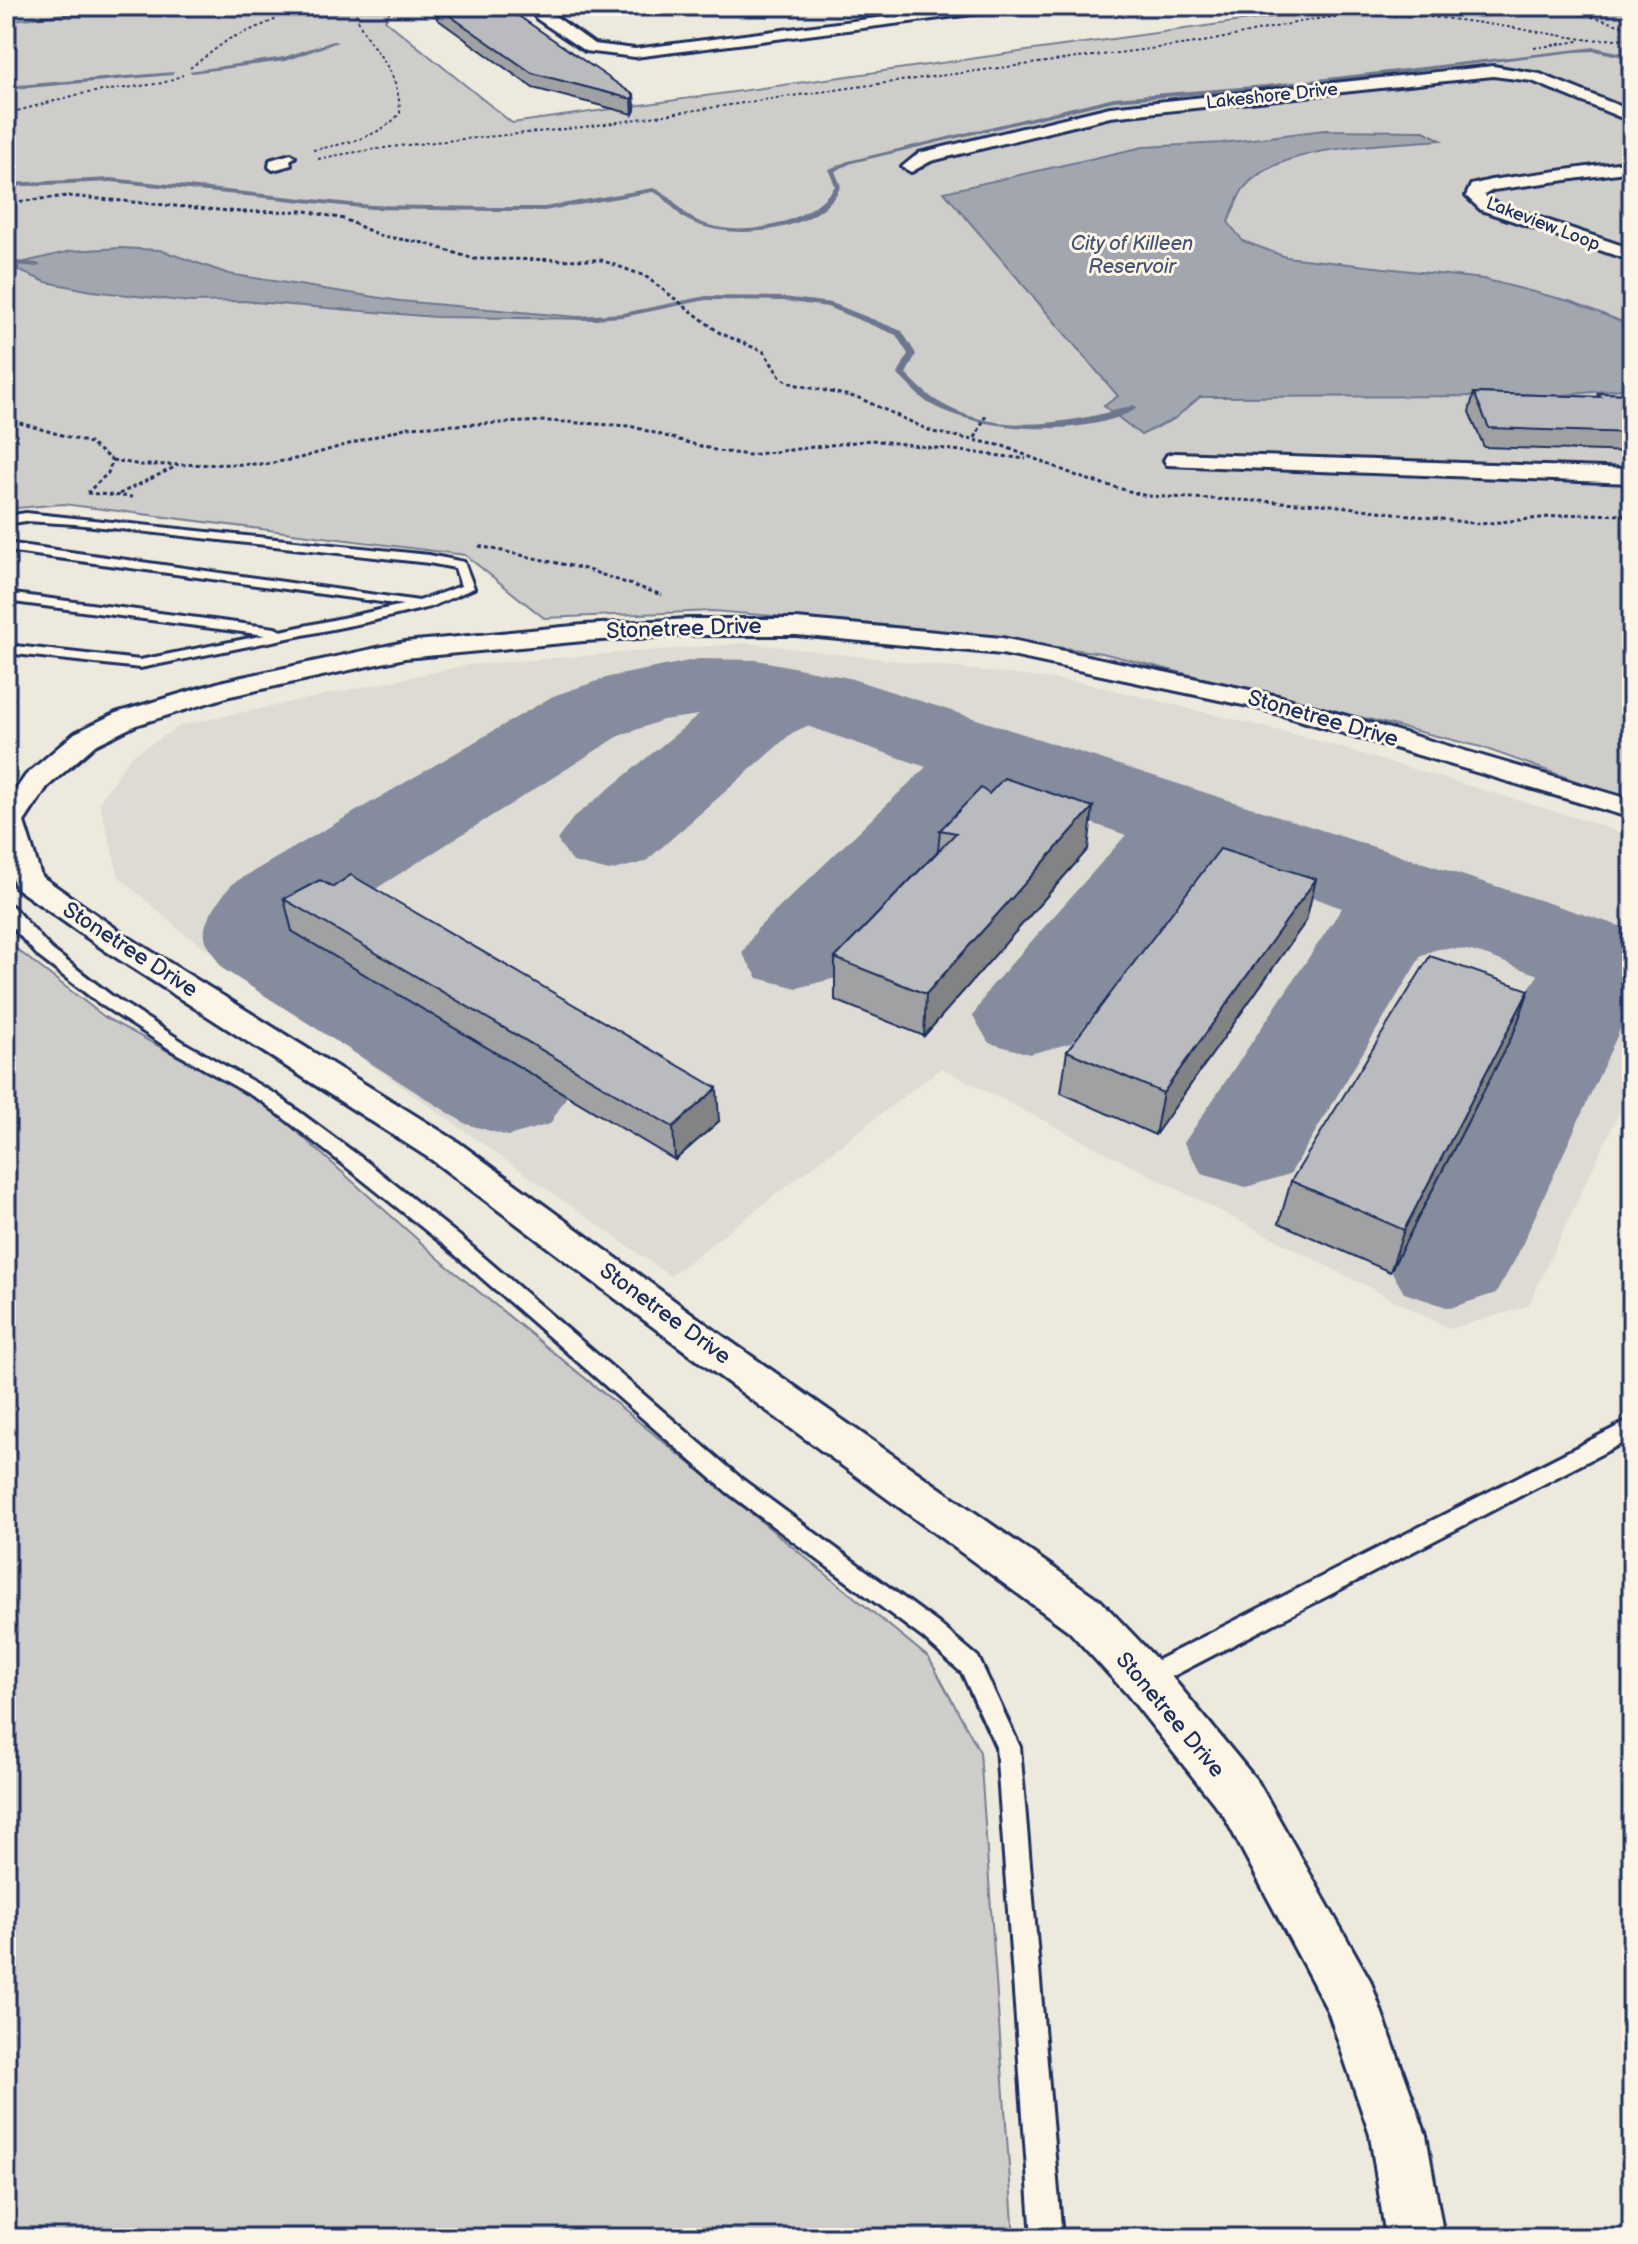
<svg xmlns="http://www.w3.org/2000/svg" width="1638" height="2244" font-family="'Balsamiq Sans',sans-serif">
<rect width="100%" height="100%" fill="#eee9dd"/>
<filter id="ink" filterUnits="userSpaceOnUse"><feTurbulence type="fractalNoise" baseFrequency=".0125" numOctaves="2"/><feDisplacementMap in="SourceGraphic" scale="16" xChannelSelector="R" yChannelSelector="G"/><feConvolveMatrix kernelMatrix="1 2 1 2 8 2 1 2 1" color-interpolation-filters="sRGB"/></filter>
<g filter="url(#ink)">
<path fill="#dedbd4" d="M747,643L1085,683L1305,737L1594,823L1632,838V1085L1528,1306L1450,1329L941,1068L670,1276L177,928L119,877L99,802L131,756L182,725L468,665Z"/>
<g fill="#cfcdca" stroke="#757e94" stroke-width="2">
<path d="M134,6H393L385,20L512,123L1299,13L1312,6H1632V801L1481,747L1102,653L895,626L713,611L544,618L465,555L63,504L6,509V21Z"/>
<path d="M6,941L106,1018L266,1104L446,1265L929,1658L980,1752L1014,2238H6Z"/>
</g>
<g fill="#a2a7af" stroke="#6c778f" stroke-width="2">
<path d="M1324,130L1424,131L1441,140C1386,145 1281,143 1244,188C1237,197 1233,212 1228,222L1243,241L1286,257L1483,279L1573,302L1632,326V388L1553,396L1200,397L1174,419L1141,435L1104,406L1118,396L944,192L1143,147L1222,143Z"/>
<path d="M120,248L160,250L229,274L400,301L599,319L435,317L242,301L190,302L92,291L46,282L17,270L20,263L71,251Z"/>
</g>
<g fill="none" stroke-linecap="round" stroke-linejoin="round">
<g fill="#6c778f" fill-rule="evenodd">
<path d="M333,41L338,42L285,61L192,73L189,71L284,57Z"/>
<path d="M1595,47L1632,55V59L1595,51L1575,52L1266,89L1114,101L852,163L835,171L841,186C838,191 835,197 831,201C801,234 729,240 691,222C675,215 669,198 653,192L544,211H492L371,209L111,182L6,187V183L111,178L371,205L492,207H544L653,188C673,194 676,208 692,218C735,242 807,226 835,186L829,169L848,161L1114,97L1266,85Z"/>
<path d="M174,72L172,75L6,90V86Z"/>
<path d="M6,260L37,263L41,265L37,267L6,264Z"/>
<path d="M706,296L783,297L832,303L902,331L916,354L906,374C915,382 924,392 934,399C993,438 1071,424 1134,405L1138,408C1089,438 982,433 932,405C919,398 910,386 899,376L898,374L908,354L896,335L827,307L783,301L706,300L623,317L579,320L575,318L579,316L623,313Z"/>
</g>
<path fill="#848c9e" fill-rule="evenodd" d="M699,659L757,660L849,678L1632,930V1016L1623,1023L1516,1258L1496,1293L1450,1308L1404,1293L1384,1258L1516,1008L1538,975C1504,964 1454,934 1421,956L1290,1174L1246,1187L1202,1174L1184,1143L1342,908C1298,893 1243,861 1198,880L1071,1043L1030,1054L989,1043L973,1016L989,989L1126,835L1022,799L1000,805L836,978L797,988L758,978L742,953L758,928L926,767L807,726L792,733L645,862L609,871L573,862L557,840L573,818L699,715L663,720L619,736L315,927L550,1064L568,1094L550,1124L508,1136L466,1124L223,969C206,943 196,935 215,907C221,898 226,890 235,882L553,696L609,677Z"/>
<defs>
<g id="lane">
<path d="M291,154L295,157L290,160L291,165L273,170L269,167L270,160Z"/>
<path d="M26,513L429,555L464,562L474,588L430,607L367,622L140,668L6,653V645L140,660L265,635L6,601V593L275,628L281,631L403,605L6,551V543L419,601L461,586L455,568L429,563L75,524L26,521L6,524V516Z"/>
<path d="M6,905L12,906L51,949L112,996L188,1045L275,1094L363,1159L458,1235L743,1480L939,1624L978,1657L1020,1747L1062,2238H1032L996,1747L962,1673L923,1638L727,1492L444,1245L349,1169L263,1102L176,1053L100,1004L39,957L6,920Z"/>
<path d="M1632,1419V1438L1152,1687L1144,1690L1136,1687L1132,1679L1136,1671Z"/>
</g>
<g id="street">
<path d="M527,6H541L594,44L635,49L970,6H1010L1003,10L635,57L585,51L537,19Z"/>
<path d="M1493,66L1540,74L1632,111V122L1532,81L1493,76L1110,117L931,161L911,172L902,167L919,153L1110,107Z"/>
<path d="M1632,161V171L1493,190L1484,195L1493,202L1632,249V261L1481,210L1466,196L1471,185L1491,180Z"/>
<path d="M1175,453L1632,469V483L1167,465L1164,460L1167,455Z"/>
<path d="M689,619H796L1002,638L1278,696L1632,800V818L1262,709L1002,654L796,635H689L584,641L405,658L230,696L136,725L95,745L47,787L24,822L41,876L128,937L458,1142L717,1332L1101,1601L1161,1664L1258,1782L1370,1980L1426,2135L1444,2238H1386L1370,2135L1328,2011L1224,1816L1127,1694L1069,1631L689,1354L432,1160L106,951L16,888L6,863V804L26,775L75,733L116,713L224,681L405,642L584,625Z"/>
</g>
</defs>
<use href="#lane" stroke="#1b2f5e" stroke-width="6"/>
<use href="#street" stroke="#1b2f5e" stroke-width="6"/>
<g stroke="#1b2f5e" stroke-width="2" stroke-dasharray="3 3" stroke-linecap="butt">
<path d="M1557,6L1632,29"/>
<path d="M1589,40L1632,38"/>
<path d="M1534,48L1579,41"/>
<path d="M190,68L229,39L277,19L283,6"/>
<path d="M6,114L80,94L163,83L183,75"/>
<path d="M313,150C343,144 380,138 400,113C398,56 364,52 354,6"/>
<path d="M318,159C422,138 527,137 632,120C814,91 998,68 1181,45C1241,38 1299,17 1359,15C1437,12 1514,29 1590,40"/>
</g>
<g stroke="#1b2f5e" stroke-width="3" stroke-dasharray="4 3" stroke-linecap="butt">
<path d="M6,203L68,196L240,212L306,211L344,219L381,236L424,243L474,259L601,260L645,276L720,333L764,352L781,378L793,384L859,398L933,432L1003,446L1085,479L1147,496L1323,504L1480,524L1580,514L1632,515"/>
<path d="M6,419L89,443L112,460L108,473L88,492"/>
<path d="M975,438L986,415"/>
<path d="M112,460L141,465L266,464L300,458L408,427L547,421L630,426L718,451L749,455L871,440L1026,459"/>
<path d="M87,493L132,497"/>
<path d="M119,494L175,467"/>
<path d="M479,546L585,569L662,595"/>
</g>
<use href="#lane" fill="#fcf5e5" fill-rule="evenodd"/>
<use href="#street" fill="#fcf5e5" fill-rule="evenodd"/>
</g>
<g fill="#a0a1a3" stroke="#1b2f5e" stroke-width="2">
<path d="M435,6L634,95L635,110L633,114L533,88L437,19Z"/>
<path d="M1474,393L1597,397L1598,393L1632,394V452L1484,447L1469,412Z"/>
<path d="M989,794L1088,849L924,1036L835,1000V958L938,851L940,830Z"/>
<path d="M284,899L719,1121L675,1160L292,931Z"/>
<path d="M1306,921L1155,1135L1061,1093L1067,1051Z"/>
<path d="M1529,990L1514,1032L1390,1272L1279,1223L1291,1181Z"/>
</g>
<g fill="#828385" stroke="#1b2f5e" stroke-width="2">
<path d="M634,95L635,110L633,114L632,99Z"/>
<path d="M6,681L13,700L6,707Z"/>
<path d="M1093,807L1088,849L924,1036L926,994Z"/>
<path d="M1316,879L1306,921L1155,1135L1163,1093Z"/>
<path d="M1529,990L1514,1032L1390,1272L1404,1230Z"/>
<path d="M717,1088L719,1121L675,1160L673,1127Z"/>
</g>
<g fill="#babbbe" stroke="#1b2f5e" stroke-width="2">
<path d="M436,6H504L634,95L632,99L532,73Z"/>
<path d="M1474,393L1601,397L1598,393L1632,394V433L1489,428Z"/>
<path d="M1004,778L1093,807L926,994L835,958L956,833L940,830L981,788L989,794Z"/>
<path d="M1220,849L1316,879L1163,1093L1067,1051Z"/>
<path d="M351,875L717,1088L673,1127L284,899L320,880L333,887Z"/>
<path d="M1430,956L1529,990L1404,1230L1291,1181Z"/>
</g>
</g>
<g text-anchor="middle" dominant-baseline="central" stroke-width="6" stroke-linejoin="round" paint-order="stroke">
<g font-size="18" fill="#1b2f5e" stroke="#fcf5e5">
<text transform="translate(1272 96) rotate(-6)">Lakeshore Drive</text>
<text transform="translate(1543 224) rotate(21)">Lakeview Loop</text>
</g>
<g font-size="20" font-style="italic" fill="#445376" stroke="#fcf5e5">
<text x="1132" y="244">City of Killeen<tspan x="1132" dy="23">Reservoir</tspan></text>
</g>
<g font-size="22" fill="#1b2f5e" stroke="#fcf5e5">
<text transform="translate(684 629) rotate(-2)">Stonetree Drive</text>
<text transform="translate(1323 719) rotate(16)">Stonetree Drive</text>
<text transform="translate(130 950) rotate(33)">Stonetree Drive</text>
<text transform="translate(665 1314) rotate(36)">Stonetree Drive</text>
<text transform="translate(1170 1715) rotate(50)">Stonetree Drive</text>
</g>
</g>
<rect width="1638" height="2244" fill="none" stroke="#fcf5e5" stroke-width="32"/>
<rect x="16" y="16" width="1606" height="2212" fill="none" stroke="#1b2f5e" stroke-width="3" filter="url(#ink)"/>
</svg>
